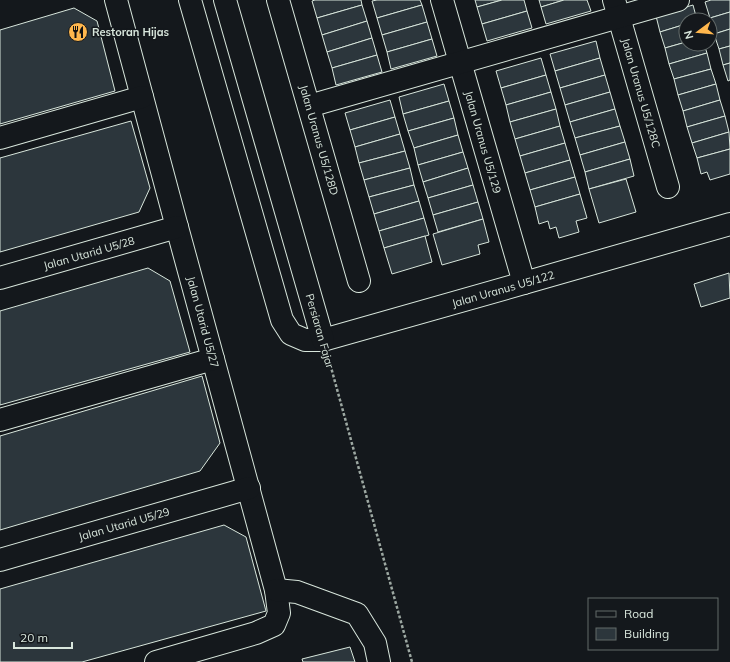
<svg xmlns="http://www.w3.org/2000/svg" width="730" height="662" font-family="Mulish,sans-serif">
<rect width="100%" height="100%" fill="#14181c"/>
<g fill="#2c363c" stroke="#d8e6dc">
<path d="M315,0H361L362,5L317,18L312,1Z"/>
<path d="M377,0H420L422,5L377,18L372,1Z"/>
<path d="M475,0H502L477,7Z"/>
<path d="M502,0H524L527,11L482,24L477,7Z"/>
<path d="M539,0H564L541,7Z"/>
<path d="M564,0H587L591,11L546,24L541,7Z"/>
<path d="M711,0H730V12L710,18L705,2Z"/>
<path d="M362,5L367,21L322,35L317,18Z"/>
<path d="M422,5L427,22L382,35L377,18Z"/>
<path d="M693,5L697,20H686V24L660,32L656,16Z"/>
<path d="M74,8L97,21L115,91L0,124V30Z"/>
<path d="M527,11L532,28L487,41L482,24Z"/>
<path d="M730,12V29L714,34L710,18Z"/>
<path d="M367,21L372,38L327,52L322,35Z"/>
<path d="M427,22L432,39L387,52L382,35Z"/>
<path d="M686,24V42L665,48L660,32Z"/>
<path d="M730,29V46L719,49L714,34Z"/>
<path d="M372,38L377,55L332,68L327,52Z"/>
<path d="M432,39L437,56L391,69L387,52Z"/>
<path d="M596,41L600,58L555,71L550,54Z"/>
<path d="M686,42V44H704L707,53L669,64L665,48Z"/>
<path d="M730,46V63L723,65L719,49Z"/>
<path d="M707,53L711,69L674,79L669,64Z"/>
<path d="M377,55L382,72L336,85L332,68Z"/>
<path d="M541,58L546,75L501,88L496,71Z"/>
<path d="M600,58L605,75L560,88L555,71Z"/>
<path d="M730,63V80L728,81L723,65Z"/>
<path d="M711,69L716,84L678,95L674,79Z"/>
<path d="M546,75L551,92L506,105L501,88Z"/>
<path d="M605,75L610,92L565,105L560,88Z"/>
<path d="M444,84L449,101L403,114L399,97Z"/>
<path d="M716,84L720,100L683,111L678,95Z"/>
<path d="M551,92L556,109L510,122L506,105Z"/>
<path d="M610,92L615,109L570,122L565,105Z"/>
<path d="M390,100L395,117L350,130L345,113Z"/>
<path d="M720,100L725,116L687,127L683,111Z"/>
<path d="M449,101L454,118L408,131L403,114Z"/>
<path d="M556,109L560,126L515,139L510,122Z"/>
<path d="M615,109L620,126L575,138L570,122Z"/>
<path d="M725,116L729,132L692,143L687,127Z"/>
<path d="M395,117L400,134L355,147L350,130Z"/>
<path d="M454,118L458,135L414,148L408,131Z"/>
<path d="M131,121L150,188L139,212L0,252V158Z"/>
<path d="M560,126L565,143L520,156L515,139Z"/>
<path d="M620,126L625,142L580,155L575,138Z"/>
<path d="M729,132L730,149L697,158L692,143Z"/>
<path d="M400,134L405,151L359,163L355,147Z"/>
<path d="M458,135L463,152L418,165L414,148Z"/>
<path d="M625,142L630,159L585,172L580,155Z"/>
<path d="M565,143L570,160L525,173L520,156Z"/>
<path d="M730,149V174L710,180L707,172L701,174L697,158Z"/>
<path d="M405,151L410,168L364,180L359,163Z"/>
<path d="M463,152L468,168L423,182L418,165Z"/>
<path d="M630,159L634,176L589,189L585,172Z"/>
<path d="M570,160L575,177L530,190L525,173Z"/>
<path d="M410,168L414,185L369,197L364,180Z"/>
<path d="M468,168L473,185L428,198L423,182Z"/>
<path d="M575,177L580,194L535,207L530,190Z"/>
<path d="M626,179L636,212L599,223L589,189Z"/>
<path d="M414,185L419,201L374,214L369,197Z"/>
<path d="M473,185L478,202L433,215L428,198Z"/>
<path d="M580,194L587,218L576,221L579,232L559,238L556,227L550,229L548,221L539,224L535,207Z"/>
<path d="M419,201L424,218L379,231L374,214Z"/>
<path d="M478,202L483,219L438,232L433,215Z"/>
<path d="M424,218L429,235L384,248L379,231Z"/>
<path d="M483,219L489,242L478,245L480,254L442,265L433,234Z"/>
<path d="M425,236L432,262L392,274L384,248Z"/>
<path d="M148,268L170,281L190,352L0,405V311Z"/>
<path d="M729,273L730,298L701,307L694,284Z"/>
<path d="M202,376L220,443L200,471L0,530V436Z"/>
<path d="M224,525L246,537L266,611L82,662H0V589Z"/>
<path d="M350,647L355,662H303L302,659Z"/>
</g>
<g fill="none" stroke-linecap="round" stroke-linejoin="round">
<defs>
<g id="minor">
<path d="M116,0L177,227L276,590L279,613L274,625L256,633L156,662"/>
<path d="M190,0L282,320L291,334L305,340H323L524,283L730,224"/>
<path d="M225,0L323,340"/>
<path d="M278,0L359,281"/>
<path d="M442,0L524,283"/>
<path d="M614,0L668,187"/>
<path d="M309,106L678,0"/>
<path d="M0,138L142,97"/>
<path d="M0,278L177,227"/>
<path d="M0,420L213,359"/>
<path d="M0,560L249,488"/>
<path d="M276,590L297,592L357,614L375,643L379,662"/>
</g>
</defs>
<use href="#minor" stroke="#d8e6dc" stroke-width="24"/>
<path stroke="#9da8a2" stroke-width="2.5" stroke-dasharray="3 2" stroke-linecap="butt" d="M329,360L412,662"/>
<use href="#minor" stroke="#14181c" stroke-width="22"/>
</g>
<defs>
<symbol id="restaurant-disc" viewBox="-11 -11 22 22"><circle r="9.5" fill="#ffb74d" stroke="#14181c"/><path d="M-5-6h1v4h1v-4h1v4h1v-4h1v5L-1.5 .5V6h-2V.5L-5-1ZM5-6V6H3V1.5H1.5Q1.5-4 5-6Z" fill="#111"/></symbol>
</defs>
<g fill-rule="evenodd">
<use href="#restaurant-disc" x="67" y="21" width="22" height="22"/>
</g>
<g text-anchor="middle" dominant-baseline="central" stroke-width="3" stroke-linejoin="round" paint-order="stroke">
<g font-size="11" font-weight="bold" fill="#d8e6dc" stroke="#14181c" text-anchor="start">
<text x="92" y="32">Restoran Hijas</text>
</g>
<g font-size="11" fill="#d8e6dc" stroke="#14181c">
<text transform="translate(641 93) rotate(74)">Jalan Uranus U5/128C</text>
<text transform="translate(319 140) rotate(74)">Jalan Uranus U5/128D</text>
<text transform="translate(483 142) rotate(74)">Jalan Uranus U5/129</text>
<text transform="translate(89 253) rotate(-16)">Jalan Utarid U5/28</text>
<text transform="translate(503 289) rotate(-16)">Jalan Uranus U5/122</text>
<text transform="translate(203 322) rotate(75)">Jalan Utarid U5/27</text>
<text transform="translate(320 331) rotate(74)">Persiaran Fajar</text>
<text transform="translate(124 524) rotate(-16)">Jalan Utarid U5/29</text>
</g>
</g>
<rect x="588" y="598" width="130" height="52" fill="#14181c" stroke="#626a69"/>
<rect x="596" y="611" width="20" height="6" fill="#14181c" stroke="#626a69"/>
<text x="624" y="618" font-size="12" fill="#d8e6dc">Road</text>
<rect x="596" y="628" width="20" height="12" fill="#2c363c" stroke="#626a69"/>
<text x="624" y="638" font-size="12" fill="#d8e6dc">Building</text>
<g transform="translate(698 32) rotate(254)"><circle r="19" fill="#14181c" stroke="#626a69"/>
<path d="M0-3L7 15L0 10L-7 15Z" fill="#ffb74d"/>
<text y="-6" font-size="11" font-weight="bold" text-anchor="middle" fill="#d8e6dc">N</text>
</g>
<path d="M14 642v6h58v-6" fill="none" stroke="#d8e6dc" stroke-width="2"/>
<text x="20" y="642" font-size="12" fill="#d8e6dc" stroke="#14181c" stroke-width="3" paint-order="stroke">20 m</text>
</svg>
